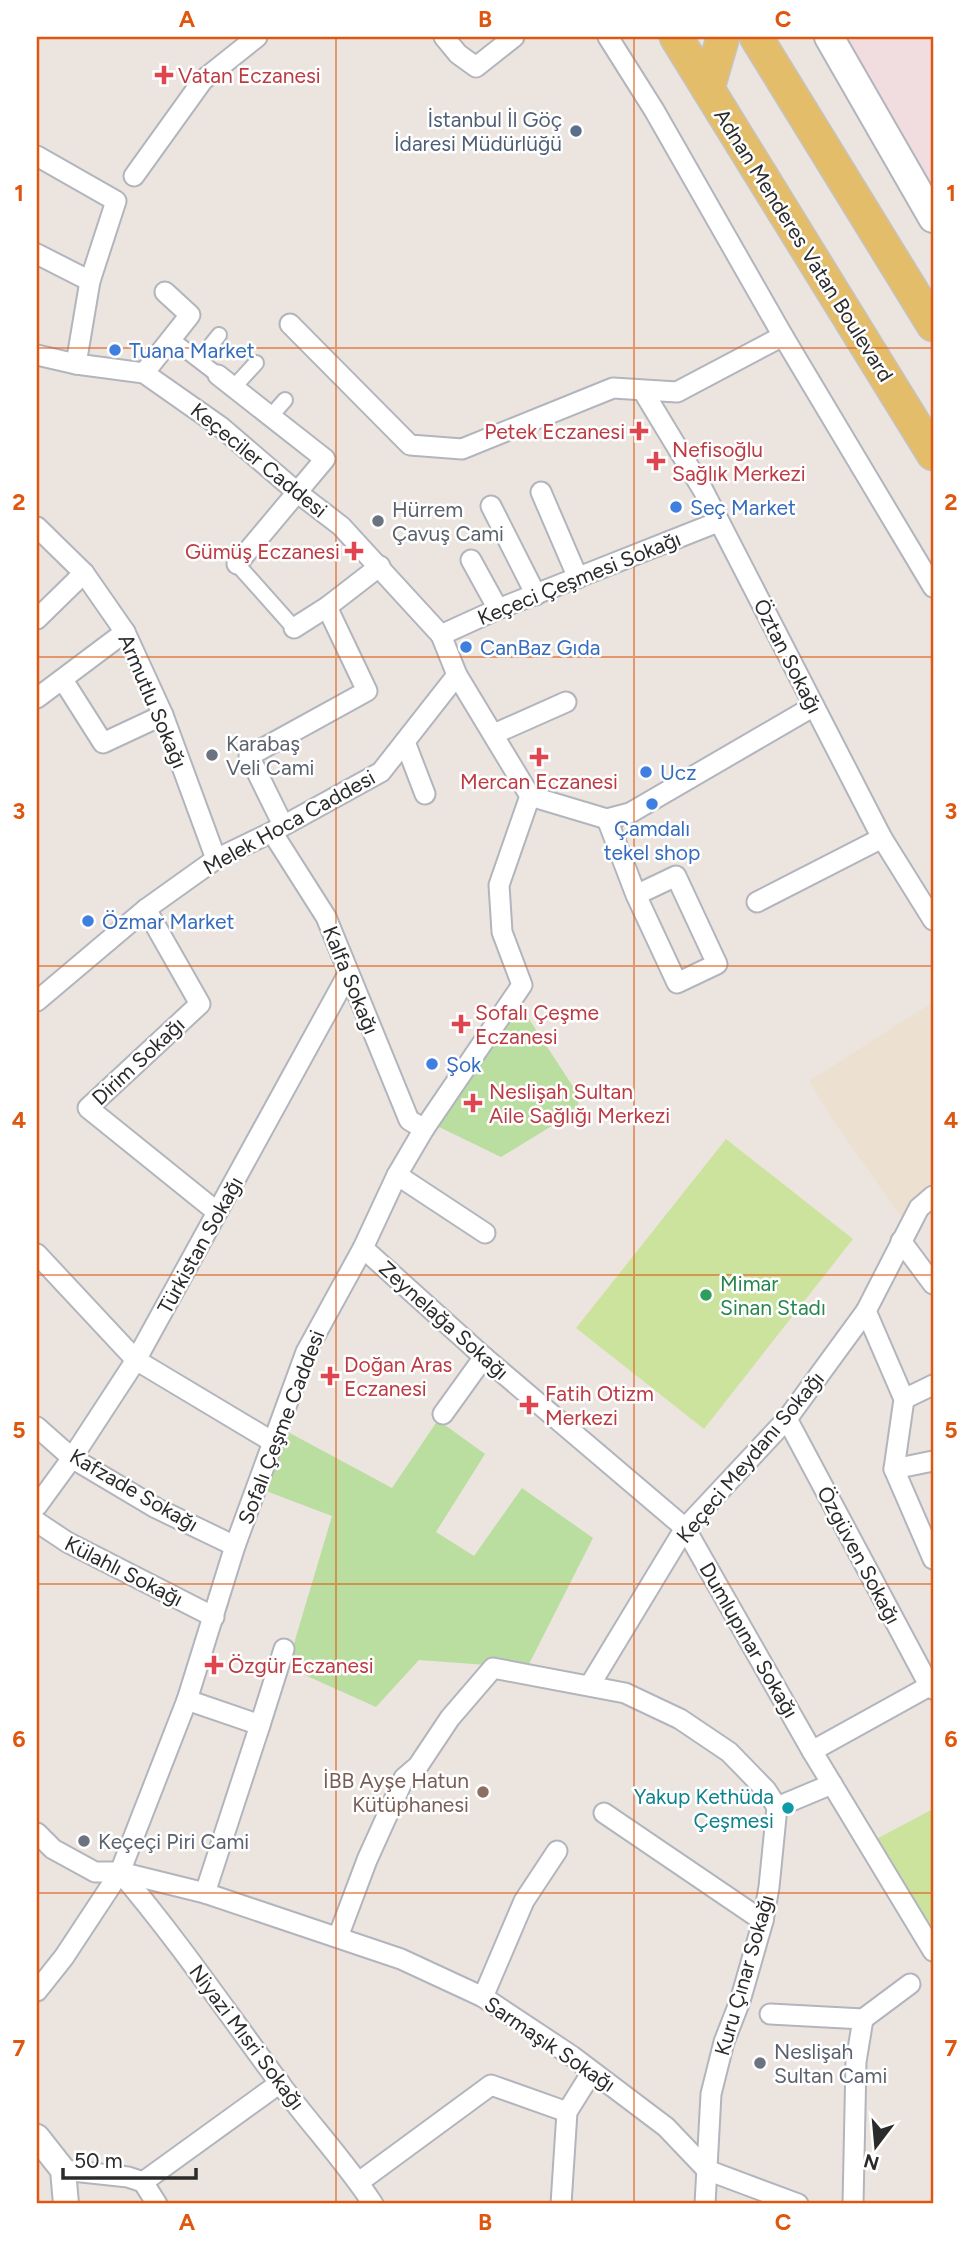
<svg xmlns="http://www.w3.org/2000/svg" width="970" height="2241" font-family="Figtree,sans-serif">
<rect width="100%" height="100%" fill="#ece5df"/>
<path fill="#ece0d0" d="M933,1002V1190L902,1218L832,1119L809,1081Z"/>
<path fill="#f1dde0" d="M841,37H933V195Z"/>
<g fill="#badda0">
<path d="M520,1005L579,1096L578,1110L501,1157L437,1126Z"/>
<path d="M438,1420L485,1454L436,1532L474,1556L522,1488L593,1538L527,1668L419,1660L376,1707L287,1667L332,1516L266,1491L286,1431L392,1488Z"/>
</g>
<g fill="#cce39d">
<path d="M726,1139L853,1239L704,1429L576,1328Z"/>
<path d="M933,1809V1967L863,1846Z"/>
</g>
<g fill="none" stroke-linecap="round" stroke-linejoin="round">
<defs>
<g id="pedestrian">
<path d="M218,375L171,339L199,360L219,335"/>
<path d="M234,387L256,363"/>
<path d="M271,416L285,400"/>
<path d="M237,564L294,628"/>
</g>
<g id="minor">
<path d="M444,37L458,54L476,67L514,37"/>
<path d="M608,37L654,110L783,336L933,587"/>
<path d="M37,156L116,201L90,281L76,364"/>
<path d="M134,176L203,80L257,37"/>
<path d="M37,254L90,281"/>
<path d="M290,324L410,445L462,449L613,388L677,392L783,336"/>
<path d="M37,355L76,364L144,373L221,427L298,493L341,526L441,635L457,675L530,796"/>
<path d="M144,373L190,315L165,292"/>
<path d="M218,375L325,459L237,564"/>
<path d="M643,391L703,490L882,838L933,920"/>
<path d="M541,492L578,578"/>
<path d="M491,506L536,595"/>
<path d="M37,527L84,573L125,632L163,715L216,859"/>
<path d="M471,560L498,609"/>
<path d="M37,619L84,573"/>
<path d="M294,628L327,607L380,566"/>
<path d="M441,635L498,609L718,522"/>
<path d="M63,680L103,743L163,715"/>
<path d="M37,698L125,632"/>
<path d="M494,734L566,702"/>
<path d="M405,742L425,794"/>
<path d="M530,796L607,819L630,813L814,706"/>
<path d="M607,819L636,895L677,983L717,964L676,876L636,895"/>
<path d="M283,825L249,756L367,691L327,607"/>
<path d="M272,832L326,917L409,1120L424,1129"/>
<path d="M757,902L882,838"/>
<path d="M146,909L200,1004L88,1108L217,1212"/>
<path d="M37,1001L146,909L216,859L272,832L381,772L457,675"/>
<path d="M397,1175L485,1233"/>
<path d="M901,1241L933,1284"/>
<path d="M363,1248L484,1357L685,1528L812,1751L933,1951"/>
<path d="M37,1254L136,1360L273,1442"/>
<path d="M866,1311L904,1399L894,1469L933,1559"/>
<path d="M904,1399L933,1385"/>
<path d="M443,1414L484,1357"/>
<path d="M787,1419L929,1685L933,1689"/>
<path d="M37,1427L72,1458L156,1508L235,1546"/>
<path d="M894,1469L933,1461"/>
<path d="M37,1506L72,1458L136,1360L348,974"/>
<path d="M37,1522L67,1542L214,1617"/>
<path d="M590,1685L685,1528L787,1419L866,1311L919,1208L933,1196"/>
<path d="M187,1700L260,1725L205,1893"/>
<path d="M260,1725L284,1649"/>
<path d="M812,1751L933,1684"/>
<path d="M777,1807L832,1784"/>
<path d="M604,1813L763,1921"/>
<path d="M37,1833L53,1849L95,1872H120L205,1893L401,1959L483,1997L572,2056L666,2127L707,2170L798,2204"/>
<path d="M120,1872C177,1939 226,2011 278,2081C309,2123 345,2161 373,2204"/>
<path d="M338,1937L367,1860L404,1778L418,1766L450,1718L493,1668L625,1693L680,1719L729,1752L766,1790L777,1807L769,1887L763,1921L740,2001L724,2042L711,2094L705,2204"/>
<path d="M37,1991L64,1957L120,1872L187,1700L235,1546L306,1352L363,1248L397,1175L424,1129L522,985L502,932L499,885L530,796"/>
<path d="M483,1997L524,1901L557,1851"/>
<path d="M770,2014L863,2019L910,1984"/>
<path d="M63,2170L128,2177L143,2182L157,2204"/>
<path d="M143,2182L280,2083"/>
<path d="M359,2182L491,2085L567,2112"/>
<path d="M561,2204L567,2112L592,2072"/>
<path d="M853,2204L856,2062L863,2019"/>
</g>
<path id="tertiary" d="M37,2137L63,2170L66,2204"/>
<path id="secondary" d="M829,37L933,218"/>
<g id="primary">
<path d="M676,37L933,454"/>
<path d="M756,37L933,325"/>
<path d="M708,89L723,37"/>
</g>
</defs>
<use href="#pedestrian" stroke="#b2b5bd" stroke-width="18"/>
<use href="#minor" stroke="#b2b5bd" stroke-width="23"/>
<use href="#tertiary" stroke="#b2b5bd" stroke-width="28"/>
<use href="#secondary" stroke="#b2b5bd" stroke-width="32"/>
<use href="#primary" stroke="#c4c4c4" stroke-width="35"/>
<use href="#pedestrian" stroke="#fff" stroke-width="14"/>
<use href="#minor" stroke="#fff" stroke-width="19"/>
<use href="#tertiary" stroke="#fff" stroke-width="24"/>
<use href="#secondary" stroke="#fff" stroke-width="28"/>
<use href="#primary" stroke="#e4bd6b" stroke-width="32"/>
</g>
<path fill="none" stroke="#df570e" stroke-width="2" stroke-opacity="0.55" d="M336,37V2204M634,37V2204M37,348H933M37,657H933M37,966H933M37,1275H933M37,1584H933M37,1893H933"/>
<g fill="#e0444e" stroke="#fff" stroke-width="2.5">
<path d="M160.5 64.5h7v7h7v7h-7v7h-7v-7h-7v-7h7z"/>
<path d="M635.5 420.5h7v7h7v7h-7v7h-7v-7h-7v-7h7z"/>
<path d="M652.5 450.5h7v7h7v7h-7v7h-7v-7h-7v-7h7z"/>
<path d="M350.5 540.5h7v7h7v7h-7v7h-7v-7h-7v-7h7z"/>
<path d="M535.5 746.5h7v7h7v7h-7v7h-7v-7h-7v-7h7z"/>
<path d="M457.5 1013.5h7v7h7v7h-7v7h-7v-7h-7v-7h7z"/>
<path d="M469.5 1092.5h7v7h7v7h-7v7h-7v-7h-7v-7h7z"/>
<path d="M326.5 1365.5h7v7h7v7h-7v7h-7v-7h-7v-7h7z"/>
<path d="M525.5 1394.5h7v7h7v7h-7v7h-7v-7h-7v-7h7z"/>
<path d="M210.5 1654.5h7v7h7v7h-7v7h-7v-7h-7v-7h7z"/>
</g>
<circle fill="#5c6f8a" stroke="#fff" stroke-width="2.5" cx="576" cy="131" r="7"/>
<g fill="#3f7fe0" stroke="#fff" stroke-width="2.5">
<circle cx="115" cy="350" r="7"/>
<circle cx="676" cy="507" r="7"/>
<circle cx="466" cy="647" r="7"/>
<circle cx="646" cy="772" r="7"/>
<circle cx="652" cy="804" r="7"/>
<circle cx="88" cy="921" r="7"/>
<circle cx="432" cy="1064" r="7"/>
</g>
<g fill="#6b7280" stroke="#fff" stroke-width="2.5">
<circle cx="378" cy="521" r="7"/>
<circle cx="212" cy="755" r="7"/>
<circle cx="84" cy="1841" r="7"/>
<circle cx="760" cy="2063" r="7"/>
</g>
<circle fill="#2e9e5b" stroke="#fff" stroke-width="2.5" cx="706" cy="1295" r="7"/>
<circle fill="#8d6e63" stroke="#fff" stroke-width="2.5" cx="483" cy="1792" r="7"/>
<circle fill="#0f9aa8" stroke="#fff" stroke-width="2.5" cx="788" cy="1808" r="7"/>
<g text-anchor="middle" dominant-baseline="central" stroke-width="5" stroke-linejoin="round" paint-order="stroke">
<g font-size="21" fill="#be3a42" stroke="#fff" text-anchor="start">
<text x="178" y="75">Vatan Eczanesi</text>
<text x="625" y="431" text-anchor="end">Petek Eczanesi</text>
<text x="672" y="449">Nefisoğlu<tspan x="672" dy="24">Sağlık Merkezi</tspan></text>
<text x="340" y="551" text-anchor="end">Gümüş Eczanesi</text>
<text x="539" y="781" text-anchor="middle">Mercan Eczanesi</text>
<text x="475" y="1012">Sofalı Çeşme<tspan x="475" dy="24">Eczanesi</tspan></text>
<text x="489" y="1091">Neslişah Sultan<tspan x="489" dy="24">Aile Sağlığı Merkezi</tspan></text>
<text x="344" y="1364">Doğan Aras<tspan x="344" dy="24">Eczanesi</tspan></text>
<text x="545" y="1393">Fatih Otizm<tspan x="545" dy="24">Merkezi</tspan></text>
<text x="228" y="1665">Özgür Eczanesi</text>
</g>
<g font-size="21" fill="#4e5e75" stroke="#fff" text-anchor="end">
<text x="562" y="119">İstanbul İl Göç<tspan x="562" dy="24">İdaresi Müdürlüğü</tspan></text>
</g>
<g font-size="21" fill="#2b2b2b" stroke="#fff">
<text transform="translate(804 245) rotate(58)">Adnan Menderes Vatan Boulevard</text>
<text transform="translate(259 460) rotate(39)">Keçeciler Caddesi</text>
<text transform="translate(579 578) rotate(-22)">Keçeci Çeşmesi Sokağı</text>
<text transform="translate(788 656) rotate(63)">Öztan Sokağı</text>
<text transform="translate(153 701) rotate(67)">Armutlu Sokağı</text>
<text transform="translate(289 822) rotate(-29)">Melek Hoca Caddesi</text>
<text transform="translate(351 980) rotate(68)">Kalfa Sokağı</text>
<text transform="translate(138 1061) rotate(-43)">Dirim Sokağı</text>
<text transform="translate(200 1245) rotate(-61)">Türkistan Sokağı</text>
<text transform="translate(444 1320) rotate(42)">Zeynelağa Sokağı</text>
<text transform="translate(281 1427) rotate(-69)">Sofalı Çeşme Caddesi</text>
<text transform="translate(750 1457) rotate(-50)">Keçeci Meydanı Sokağı</text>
<text transform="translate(134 1490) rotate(30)">Kafzade Sokağı</text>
<text transform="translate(859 1555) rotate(62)">Özgüven Sokağı</text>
<text transform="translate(124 1571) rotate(27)">Külahlı Sokağı</text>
<text transform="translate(749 1640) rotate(60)">Dumlupınar Sokağı</text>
<text transform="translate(744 1975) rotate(-74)">Kuru Çınar Sokağı</text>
<text transform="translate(247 2037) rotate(53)">Niyazi Mısri Sokağı</text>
<text transform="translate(550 2044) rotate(34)">Sarmaşık Sokağı</text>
</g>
<g font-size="21" fill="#366cbe" stroke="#fff" text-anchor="start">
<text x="129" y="350">Tuana Market</text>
<text x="690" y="507">Seç Market</text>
<text x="480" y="647">CanBaz Gıda</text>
<text x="660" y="772">Ucz</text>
<text x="652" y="828" text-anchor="middle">Çamdalı<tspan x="652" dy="24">tekel shop</tspan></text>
<text x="102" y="921">Özmar Market</text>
<text x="446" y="1064">Şok</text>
</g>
<g font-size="21" fill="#5b616d" stroke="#fff" text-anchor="start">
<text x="392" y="509">Hürrem<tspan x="392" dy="24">Çavuş Cami</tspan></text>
<text x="226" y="743">Karabaş<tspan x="226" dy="24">Veli Cami</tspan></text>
<text x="98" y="1841">Keçeçi Piri Cami</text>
<text x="774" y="2051">Neslişah<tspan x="774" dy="24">Sultan Cami</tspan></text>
</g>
<g font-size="21" fill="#27864d" stroke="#fff" text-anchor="start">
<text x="720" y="1283">Mimar<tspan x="720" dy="24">Sinan Stadı</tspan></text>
</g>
<g font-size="21" fill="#785e54" stroke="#fff" text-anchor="end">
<text x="469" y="1780">İBB Ayşe Hatun<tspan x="469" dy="24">Kütüphanesi</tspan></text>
</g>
<g font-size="21" fill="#0d838f" stroke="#fff" text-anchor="end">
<text x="774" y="1796">Yakup Kethüda<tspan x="774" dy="24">Çeşmesi</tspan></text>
</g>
</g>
<rect width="970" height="2241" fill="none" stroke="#ffffff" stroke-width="77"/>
<g transform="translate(876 2146) rotate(196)" stroke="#ffffff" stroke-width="5" paint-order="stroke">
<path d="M0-5L12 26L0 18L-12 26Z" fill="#2b2b2b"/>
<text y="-10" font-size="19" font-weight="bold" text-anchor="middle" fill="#2b2b2b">N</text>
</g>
<path d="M63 2168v10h133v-10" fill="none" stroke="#2b2b2b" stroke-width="3.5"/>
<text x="74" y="2168" font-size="21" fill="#2b2b2b" stroke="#ffffff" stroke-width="5" paint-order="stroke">50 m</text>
<rect x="38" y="38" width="894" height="2164" fill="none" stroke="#df570e" stroke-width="2.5"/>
<g font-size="23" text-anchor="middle" font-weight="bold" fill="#df570e">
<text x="187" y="27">A</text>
<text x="485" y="27">B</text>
<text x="783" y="27">C</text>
<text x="19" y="201">1</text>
<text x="951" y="201">1</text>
<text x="19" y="510">2</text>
<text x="951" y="510">2</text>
<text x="19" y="819">3</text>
<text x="951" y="819">3</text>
<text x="19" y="1128">4</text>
<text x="951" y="1128">4</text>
<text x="19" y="1438">5</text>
<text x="951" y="1438">5</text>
<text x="19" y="1747">6</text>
<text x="951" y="1747">6</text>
<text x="19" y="2056">7</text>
<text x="951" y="2056">7</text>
<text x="187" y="2230">A</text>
<text x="485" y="2230">B</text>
<text x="783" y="2230">C</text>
</g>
</svg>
